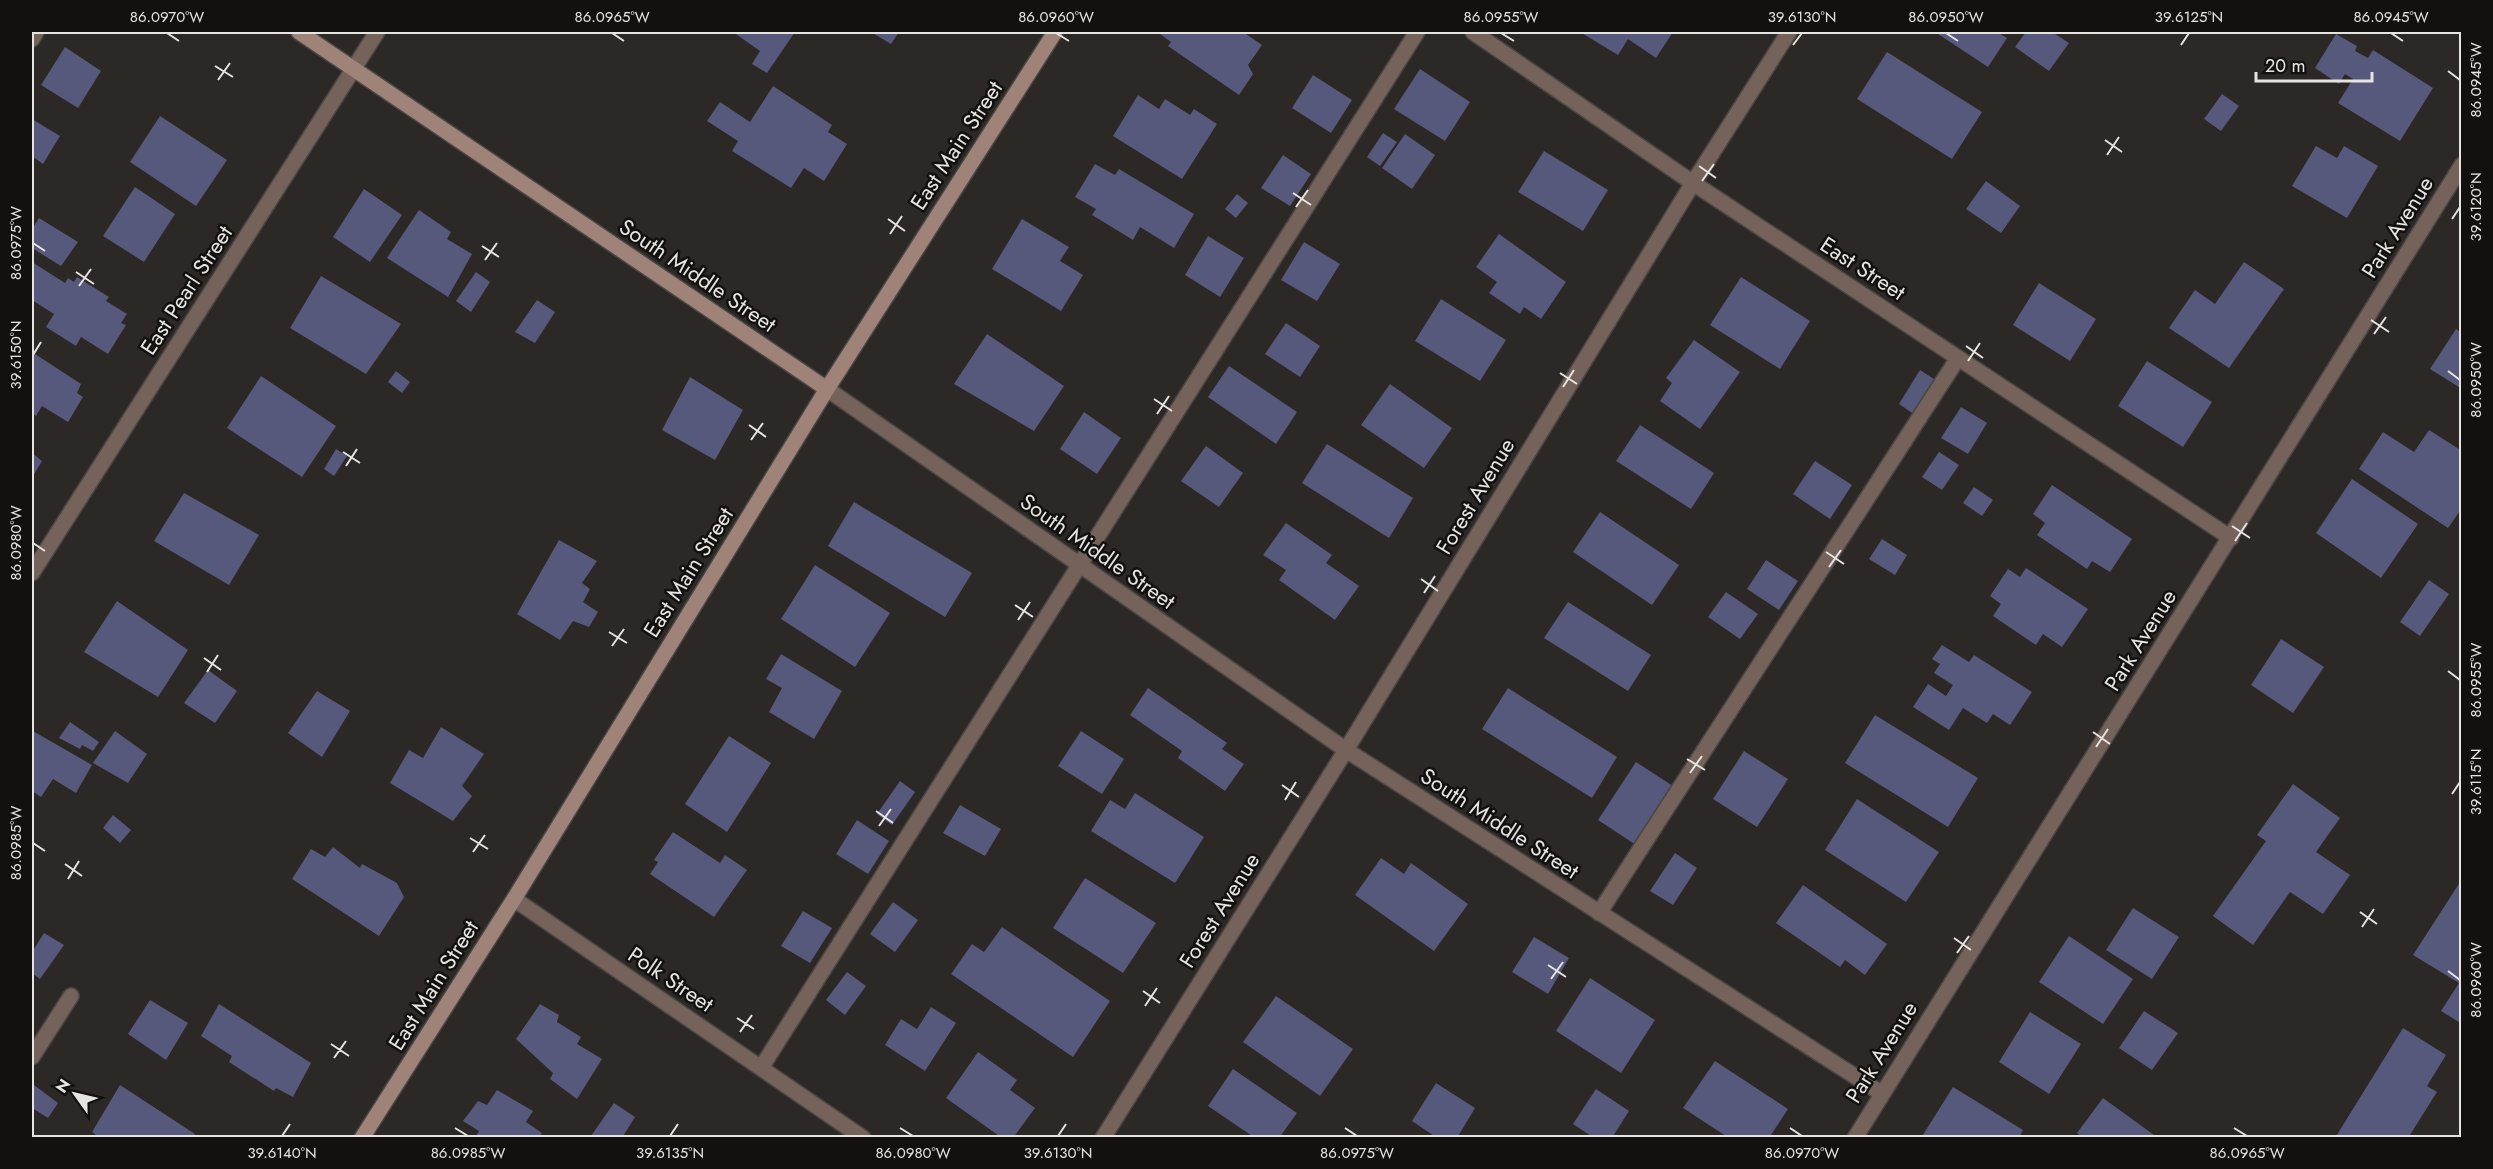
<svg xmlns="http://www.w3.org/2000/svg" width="2493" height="1169" font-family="Jost,sans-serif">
<rect width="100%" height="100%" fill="#2b2825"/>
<g fill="#56587c">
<path d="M733,32H795L767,73L752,64L760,51Z"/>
<path d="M871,32H899L891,44Z"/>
<path d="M1162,32H1243L1262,45L1248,65L1253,74L1239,95L1168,46L1171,42L1160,34Z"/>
<path d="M1580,32H1673L1656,58L1628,39L1618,55Z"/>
<path d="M1935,32H1997L2007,38L1988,67Z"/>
<path d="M2026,32H2052L2069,43L2049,71L2015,47Z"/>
<path d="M2336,34L2357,46L2355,51L2368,58L2373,50L2433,88L2400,141L2338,103L2353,79L2345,74L2339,84L2315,68Z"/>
<path d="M65,47L101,71L78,108L41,85Z"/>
<path d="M1887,52L1982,112L1952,159L1857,99Z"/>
<path d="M1420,69L1470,102L1445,141L1394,109Z"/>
<path d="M1313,75L1352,100L1331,133L1292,108Z"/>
<path d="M773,86L832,125L828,132L847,144L824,181L804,168L791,188L732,151L738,141L707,121L720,102L750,122Z"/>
<path d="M2222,94L2239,106L2221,131L2204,119Z"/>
<path d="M1138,95L1159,109L1165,99L1190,115L1194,109L1217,124L1182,179L1113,136Z"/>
<path d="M160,116L227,160L196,206L130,162Z"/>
<path d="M32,119L60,136L43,164L32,156Z"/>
<path d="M1383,133L1397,142L1380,166L1367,157Z"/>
<path d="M1405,134L1435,155L1412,189L1382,168Z"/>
<path d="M2316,146L2337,158L2344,146L2378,166L2347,218L2292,186Z"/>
<path d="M1544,151L1608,190L1583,231L1518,192Z"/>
<path d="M1283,155L1311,174L1290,206L1261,188Z"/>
<path d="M1095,164L1115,175L1119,169L1194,214L1174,248L1140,227L1133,240L1092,215L1096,209L1075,197Z"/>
<path d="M1986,181L2020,206L2001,233L1966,209Z"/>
<path d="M135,187L175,214L144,262L103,236Z"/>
<path d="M364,189L402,215L370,262L333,237Z"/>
<path d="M1237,194L1248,203L1236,218L1225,209Z"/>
<path d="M419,210L451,232L447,239L472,254L448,297L387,258Z"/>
<path d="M39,218L78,242L61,266L32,248V229Z"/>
<path d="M1022,219L1069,247L1060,261L1083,275L1061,311L992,269Z"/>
<path d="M1499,234L1566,282L1541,319L1524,307L1520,314L1489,293L1497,282L1476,267Z"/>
<path d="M1208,236L1244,258L1220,297L1185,275Z"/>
<path d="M1304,242L1340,264L1317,301L1281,280Z"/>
<path d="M32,262L65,283L68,278L74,282L77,277L109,297L106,301L127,314L121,323L126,325L108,354L81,337L76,346L46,327L54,314L32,300Z"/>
<path d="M2244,262L2284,289L2229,368L2169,328L2195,290L2215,304Z"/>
<path d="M476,272L490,282L471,312L456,301Z"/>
<path d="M321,276L401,324L366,374L290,328Z"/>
<path d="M1741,277L1810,321L1780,369L1710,325Z"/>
<path d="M2039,283L2096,319L2070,361L2013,325Z"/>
<path d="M1441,299L1506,340L1480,381L1415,341Z"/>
<path d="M537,300L555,312L535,343L515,332Z"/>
<path d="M1286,323L1320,346L1300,377L1265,354Z"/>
<path d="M2456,329L2462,333V389L2430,369Z"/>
<path d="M987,334L1064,386L1034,431L954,384Z"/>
<path d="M1694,340L1740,372L1700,429L1660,401L1672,383L1666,378Z"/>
<path d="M32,352L81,384L77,393L83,397L68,422L42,406L36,416L32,413Z"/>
<path d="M2147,361L2212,402L2183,447L2118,406Z"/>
<path d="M1229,366L1297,412L1276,444L1208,397Z"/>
<path d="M1920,370L1937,381L1915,415L1899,404Z"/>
<path d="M396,371L410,382L402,393L388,382Z"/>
<path d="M261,376L336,426L302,477L227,428Z"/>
<path d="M690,377L743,410L715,460L662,430Z"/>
<path d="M1390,384L1452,428L1424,468L1361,425Z"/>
<path d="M1961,407L1987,423L1968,454L1941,438Z"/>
<path d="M1084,412L1121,438L1097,474L1060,449Z"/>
<path d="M1640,425L1714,473L1691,509L1616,461Z"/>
<path d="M2429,430L2462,451V508L2448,528L2359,469L2383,432L2414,452Z"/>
<path d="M1327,444L1413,498L1389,538L1302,483Z"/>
<path d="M1206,446L1243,473L1219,507L1181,481Z"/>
<path d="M336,449L347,456L334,476L324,469Z"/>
<path d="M1939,452L1959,465L1942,490L1922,477Z"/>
<path d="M32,453L42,461L32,478Z"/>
<path d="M1815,461L1852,485L1830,519L1793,494Z"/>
<path d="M2352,479L2418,524L2381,578L2316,533Z"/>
<path d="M2052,485L2132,539L2110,572L2092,561L2087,569L2037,535L2045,523L2033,514Z"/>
<path d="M1974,487L1993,500L1982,516L1963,503Z"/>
<path d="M184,493L259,535L229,585L154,541Z"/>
<path d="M854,502L972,573L945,617L828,546Z"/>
<path d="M1600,512L1679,565L1652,605L1573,552Z"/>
<path d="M1286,523L1332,555L1326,563L1359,586L1335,620L1279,580L1286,570L1263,555Z"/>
<path d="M1882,539L1907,555L1895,575L1869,559Z"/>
<path d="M559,540L597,561L582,583L590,589L583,602L598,612L589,627L573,621L560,640L517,614Z"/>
<path d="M1766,560L1798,581L1779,610L1747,589Z"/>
<path d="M815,565L890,613L855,667L781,619Z"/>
<path d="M2026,568L2088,609L2062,647L2043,634L2036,645L1993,616L2001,604L1990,596L2008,569L2020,577Z"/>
<path d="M2429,580L2449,594L2420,636L2400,622Z"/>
<path d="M1726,592L1758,614L1740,639L1708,617Z"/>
<path d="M117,601L188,650L158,697L84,652Z"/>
<path d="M1568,602L1651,655L1628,691L1544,638Z"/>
<path d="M2281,639L2324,667L2293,713L2251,685Z"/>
<path d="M1942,645L1969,662L1974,655L2032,692L2010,725L1993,714L1987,723L1963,708L1949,730L1913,707L1928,684L1946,696L1953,685L1934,673L1940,664L1932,659Z"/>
<path d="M781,654L842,691L814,739L769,712L782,688L766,679Z"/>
<path d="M208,670L237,691L215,723L184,703Z"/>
<path d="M1148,688L1227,743L1222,749L1244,764L1225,791L1178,758L1182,751L1130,715Z"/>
<path d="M1508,688L1617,757L1592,798L1482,729Z"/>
<path d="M317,691L350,711L322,757L288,733Z"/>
<path d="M1875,715L1978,778L1948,827L1845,763Z"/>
<path d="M70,722L99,742L93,751L82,745L80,749L59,738Z"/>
<path d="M441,727L484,754L462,786L472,796L453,821L390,783L409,750L423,758Z"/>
<path d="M33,731L92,765L76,793L53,779L41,797L32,791Z"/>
<path d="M115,731L147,754L128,783L93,763Z"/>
<path d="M1081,731L1124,759L1102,794L1058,766Z"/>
<path d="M729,736L771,763L727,832L685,804Z"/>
<path d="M1744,751L1788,779L1757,827L1713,799Z"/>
<path d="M1636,762L1673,786L1636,845L1598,820Z"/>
<path d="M900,781L915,792L892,825L877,814Z"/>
<path d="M2293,784L2340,818L2316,852L2350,875L2323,914L2290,892L2253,945L2213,916L2266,841L2257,835Z"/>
<path d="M1135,793L1204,837L1175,883L1091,831L1110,800L1125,809Z"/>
<path d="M1857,799L1939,852L1906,902L1825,850Z"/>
<path d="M960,805L1001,829L985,856L943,833Z"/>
<path d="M113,815L131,830L120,843L103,828Z"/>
<path d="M857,820L889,841L868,874L836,854Z"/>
<path d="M673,832L720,863L725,855L747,870L714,917L650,874L658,862L654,860Z"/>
<path d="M333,847L360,868L362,864L397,883L404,897L379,936L292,879L311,849L325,857Z"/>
<path d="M1675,853L1697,868L1673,905L1650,891Z"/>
<path d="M1381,858L1404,874L1411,863L1468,904L1434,951L1355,895Z"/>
<path d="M1085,878L1156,923L1123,973L1053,928Z"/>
<path d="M2462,879V1024L2441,1011L2459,983L2413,955Z"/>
<path d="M1803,885L1887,944L1865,975L1845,960L1840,967L1776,923Z"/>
<path d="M893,902L918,920L895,952L870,934Z"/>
<path d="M2133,908L2179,937L2152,979L2106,950Z"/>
<path d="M803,911L832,928L810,963L781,946Z"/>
<path d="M1002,927L1110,1001L1073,1057L951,974L972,944L984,952Z"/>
<path d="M44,933L64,945L40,979L32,973V952Z"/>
<path d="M2069,936L2133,979L2103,1024L2039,982Z"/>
<path d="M1534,937L1569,958L1548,994L1512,972Z"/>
<path d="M847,972L866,986L845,1015L826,1000Z"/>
<path d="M1590,978L1655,1020L1621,1073L1556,1031Z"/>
<path d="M1276,996L1353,1049L1320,1096L1243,1042Z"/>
<path d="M150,1000L188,1023L166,1060L128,1034Z"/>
<path d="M219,1004L311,1063L293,1097L276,1088L274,1091L229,1062L232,1056L201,1036Z"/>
<path d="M540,1004L559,1015L557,1022L581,1037L577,1044L602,1059L577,1099L550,1079L553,1073L516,1039Z"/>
<path d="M931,1007L956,1023L925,1071L885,1045L901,1019L917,1029Z"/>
<path d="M2144,1011L2178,1033L2152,1070L2119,1048Z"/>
<path d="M2030,1012L2081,1044L2049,1094L1999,1062Z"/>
<path d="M2403,1028L2446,1055L2427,1086L2437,1092L2408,1138H2335Z"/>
<path d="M978,1052L1017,1080L1010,1090L1035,1108L1013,1138H1002L946,1098Z"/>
<path d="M1715,1061L1788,1109L1769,1138H1729L1683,1108Z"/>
<path d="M1233,1069L1297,1113L1279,1138H1255L1208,1106Z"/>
<path d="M1436,1083L1475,1108L1457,1138H1437L1412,1121Z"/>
<path d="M34,1085L58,1103L48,1118L32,1108V1089Z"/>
<path d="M120,1085L195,1134L193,1138H100L92,1132Z"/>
<path d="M1953,1087L2023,1130L2019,1138H1921Z"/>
<path d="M1596,1089L1629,1111L1612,1138H1594L1573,1124Z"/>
<path d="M497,1090L533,1111L526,1122L542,1133L539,1138H475L479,1131L463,1121L478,1101L487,1105Z"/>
<path d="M2103,1098L2154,1135L2152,1138H2083L2077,1133Z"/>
<path d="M614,1103L635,1117L622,1138L591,1136Z"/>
</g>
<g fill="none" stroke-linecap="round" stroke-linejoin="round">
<defs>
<g id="lane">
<path d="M32,39L36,32"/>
<path d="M1599,913L1958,358"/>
<path d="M32,1057L71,996"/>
</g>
<g id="street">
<path d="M1473,32L1693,183L2231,538"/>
<path d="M827,389L1346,750L1881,1093"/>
<path d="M32,573L377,32"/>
<path d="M514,899L863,1138"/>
<path d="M761,1068L1417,32"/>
<path d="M1103,1138L1346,750L1693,183L1789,32"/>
<path d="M1855,1138L2462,165"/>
</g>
<g id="secondary">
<path d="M299,32L827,389"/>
<path d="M362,1138L514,899L827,389L1055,32"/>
</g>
</defs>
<use href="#lane" stroke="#494643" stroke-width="18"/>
<use href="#street" stroke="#494643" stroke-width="18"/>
<use href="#secondary" stroke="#494643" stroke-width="18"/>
<use href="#lane" stroke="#74625b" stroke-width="15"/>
<use href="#street" stroke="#74625b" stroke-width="15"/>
<use href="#secondary" stroke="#9f8278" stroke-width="15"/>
</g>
<path fill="none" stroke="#e6e4e1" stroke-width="2" d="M167,33L179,41M612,33L624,41M1056,33L1069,41M1501,33L1514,41M1946,33L1958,41M2391,33L2403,41M1793,45L1802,33M2181,45L2189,33M215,66L233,77M2448,71L2460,80M218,80L230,63M2105,140L2122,152M2107,155L2119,137M1699,166L1716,178M1702,181L1714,164M1293,193L1311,205M1296,207L1308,190M888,219L905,231M2452,219L2460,207M890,234L902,216M33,243L45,251M482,246L499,257M485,260L497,243M76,272L94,284M79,286L91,269M2371,320L2389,332M2374,334L2386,317M1966,346L1983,358M33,355L41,342M1968,361L1980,343M2448,371L2460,380M1560,373L1577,384M1563,387L1574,370M1154,399L1172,411M1157,414L1169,396M749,425L766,437M751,440L763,423M343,452L360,463M346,466L357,449M2232,526L2250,538M2235,541L2247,523M33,543L45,551M1826,552L1844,564M1829,567L1841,550M1421,579L1438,591M1424,593L1435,576M1015,605L1033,617M1018,620L1030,602M609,632L627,643M612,646L624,629M204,658L221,670M2448,671L2460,680M207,672L218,655M2093,732L2110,744M2096,747L2108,729M1687,759L1705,770M1690,773L1702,756M1282,785L1299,797M2452,794L2460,782M1285,800L1296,782M876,811L893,823M879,826L891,809M470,838L488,849M33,843L45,851M473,852L485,835M65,864L82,876M68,879L79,861M2360,912L2377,924M2362,927L2374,909M1954,938L1971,950M1957,953L1969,936M1548,965L1566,977M2448,971L2460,980M1551,979L1563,962M1143,991L1160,1003M1145,1006L1157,988M737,1018L754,1029M740,1032L752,1015M331,1044L349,1056M334,1058L346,1041M455,1128L468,1136M900,1128L913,1136M1345,1128L1357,1136M1790,1128L1802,1136M2234,1128L2247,1136M282,1136L290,1124M670,1136L678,1124M1058,1136L1066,1124"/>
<g text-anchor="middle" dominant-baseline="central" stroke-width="5" stroke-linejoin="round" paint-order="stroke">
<g font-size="22" fill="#e6e4e1" stroke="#12110f">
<text transform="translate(956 145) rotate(-57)">East Main Street</text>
<text transform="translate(2397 227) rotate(-58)">Park Avenue</text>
<text transform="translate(1863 268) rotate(33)">East Street</text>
<text transform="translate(698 275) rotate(34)">South Middle Street</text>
<text transform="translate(186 290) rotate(-57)">East Pearl Street</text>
<text transform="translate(1475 496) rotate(-59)">Forest Avenue</text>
<text transform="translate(1098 551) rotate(35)">South Middle Street</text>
<text transform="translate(688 572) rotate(-58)">East Main Street</text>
<text transform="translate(2140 640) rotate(-58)">Park Avenue</text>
<text transform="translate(1500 823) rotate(33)">South Middle Street</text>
<text transform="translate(1219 910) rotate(-58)">Forest Avenue</text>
<text transform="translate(671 979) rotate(34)">Polk Street</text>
<text transform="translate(433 985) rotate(-58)">East Main Street</text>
<text transform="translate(1881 1052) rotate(-58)">Park Avenue</text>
</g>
</g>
<rect width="2493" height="1169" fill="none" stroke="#12110f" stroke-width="66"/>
<g transform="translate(75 1094) rotate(304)" stroke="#12110f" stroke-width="4.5" paint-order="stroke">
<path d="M0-4.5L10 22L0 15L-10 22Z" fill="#e6e4e1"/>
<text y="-9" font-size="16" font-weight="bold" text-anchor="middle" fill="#e6e4e1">N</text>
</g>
<path d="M2256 72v9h116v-9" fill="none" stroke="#e6e4e1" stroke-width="3"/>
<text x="2265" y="72" font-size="18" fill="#e6e4e1" stroke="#12110f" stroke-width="4.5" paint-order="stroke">20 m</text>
<rect x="33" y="33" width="2427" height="1103" fill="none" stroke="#e6e4e1" stroke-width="2"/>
<g font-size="15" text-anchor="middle" fill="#e6e4e1">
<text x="167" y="22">86.0970°W</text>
<text x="612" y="22">86.0965°W</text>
<text x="1056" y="22">86.0960°W</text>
<text x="1501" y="22">86.0955°W</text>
<text x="1802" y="22">39.6130°N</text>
<text x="1946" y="22">86.0950°W</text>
<text x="2189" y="22">39.6125°N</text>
<text x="2391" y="22">86.0945°W</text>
<text transform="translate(2476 80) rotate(-90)" y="5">86.0945°W</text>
<text transform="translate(2476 207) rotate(-90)" y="5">39.6120°N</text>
<text transform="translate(16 243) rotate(-90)" y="5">86.0975°W</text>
<text transform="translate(16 355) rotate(-90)" y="5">39.6150°N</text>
<text transform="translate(2476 380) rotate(-90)" y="5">86.0950°W</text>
<text transform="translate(16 543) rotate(-90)" y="5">86.0980°W</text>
<text transform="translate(2476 680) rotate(-90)" y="5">86.0955°W</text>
<text transform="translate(2476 782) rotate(-90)" y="5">39.6115°N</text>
<text transform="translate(16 843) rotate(-90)" y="5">86.0985°W</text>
<text transform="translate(2476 980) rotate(-90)" y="5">86.0960°W</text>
<text x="282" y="1158">39.6140°N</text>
<text x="468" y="1158">86.0985°W</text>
<text x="670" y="1158">39.6135°N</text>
<text x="913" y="1158">86.0980°W</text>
<text x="1058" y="1158">39.6130°N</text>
<text x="1357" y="1158">86.0975°W</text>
<text x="1802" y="1158">86.0970°W</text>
<text x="2247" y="1158">86.0965°W</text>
</g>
</svg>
